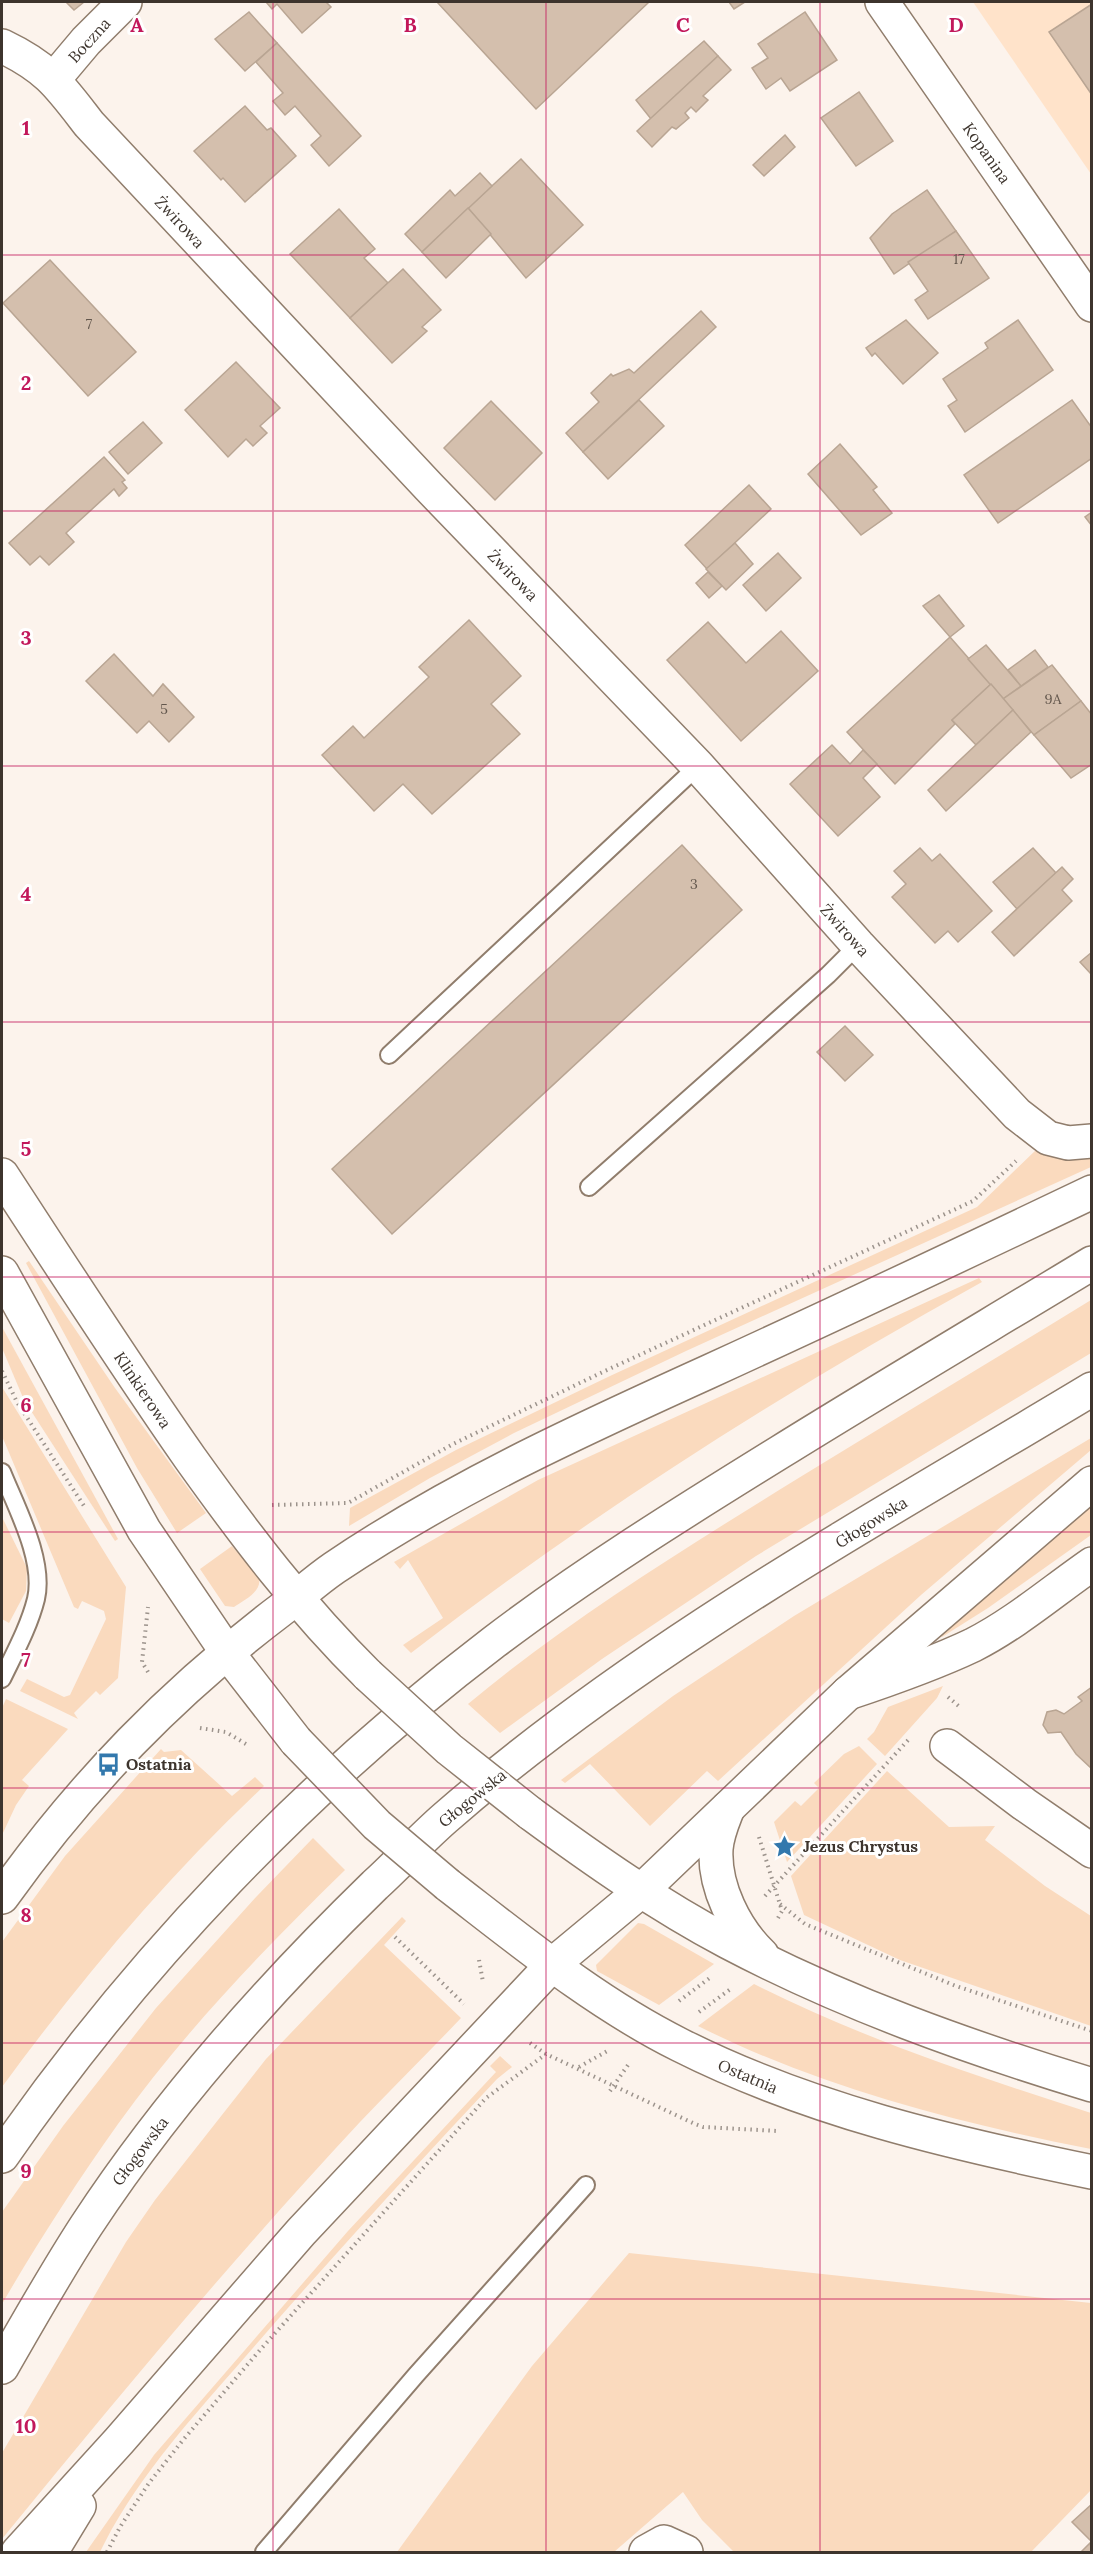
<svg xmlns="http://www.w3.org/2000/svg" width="1093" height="2554" font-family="Lora,serif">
<rect width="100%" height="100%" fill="#fcf3ec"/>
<path fill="#ffe3ca" d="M973,2H1091V174Z"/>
<g fill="#fadabe">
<path d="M1037,1149L1091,1153V1167L686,1351L514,1433L430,1478L349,1526L350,1508L456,1450L610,1376L977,1207Z"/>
<path d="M29,1261L115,1388L206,1513L177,1533L137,1468L26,1263Z"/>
<path d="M979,1278L982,1282C783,1392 591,1514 411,1653L403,1645L443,1618L408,1560L400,1569L394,1562L538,1480Z"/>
<path d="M1091,1300V1353L756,1556L602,1659L500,1733L468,1704C570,1619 684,1549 797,1479C895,1419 993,1360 1091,1300Z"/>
<path d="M2,1327L118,1539L115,1541L24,1400L2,1348Z"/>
<path d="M2,1387L126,1587L118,1678L100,1695L96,1691L74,1713L78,1719L20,1691L27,1679L64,1697L70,1695L106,1619L104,1611L82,1601L78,1609L74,1607L2,1436Z"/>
<path d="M1091,1438V1450L921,1595L718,1781L707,1771L650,1826L590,1764L565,1783L561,1780L673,1696L794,1616Z"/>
<path d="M1091,1502V1535L988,1608L942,1637L939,1634Z"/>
<path d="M2,1517L27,1568L26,1591L9,1623L2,1619Z"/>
<path d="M232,1546L259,1578C262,1592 244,1600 234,1607L225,1606L200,1569Z"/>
<path d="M943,1686L937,1698L885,1756L867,1739L874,1732L888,1707Z"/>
<path d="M6,1699L68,1729L22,1780L29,1786L16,1805L2,1835V1708Z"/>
<path d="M859,1746L877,1764L787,1862L774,1822L795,1801L801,1806L819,1788L814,1783L844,1754Z"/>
<path d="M161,1749L164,1752L181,1750L232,1796L255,1777L264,1786C166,1878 81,1979 2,2087V1942L65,1856Z"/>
<path d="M887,1771L949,1827L995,1826L985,1840L1045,1886L1091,1916V2026L900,1960L804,1915L791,1876Z"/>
<path d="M313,1838L345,1870C264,1949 184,2032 118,2124C76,2183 38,2242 2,2304V2212L63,2126L156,2008L257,1896Z"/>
<path d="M402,1917L406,1921L384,1945L461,2018C428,2053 393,2087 360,2122C235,2256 117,2398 2,2539V2453L126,2242L155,2200L266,2059Z"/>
<path d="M638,1923L644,1924L714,1964L659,2005L597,1971L596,1965Z"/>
<path d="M754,1984C863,2039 976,2076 1091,2113V2149C955,2122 822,2088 698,2026Z"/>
<path d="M500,2056L512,2067L497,2079C412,2170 328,2261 246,2356C193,2417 136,2478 100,2552H86L154,2455L348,2231L496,2072L490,2066Z"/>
<path d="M629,2253L1091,2303V2490L1031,2552H734L702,2520L683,2492L614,2552H397L532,2366Z"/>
</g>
<g fill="#d4bfad" stroke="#b9a593" stroke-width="1.5">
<path d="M66,2H84L74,10Z"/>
<path d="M266,2H326L331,7L302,33L277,4L272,9Z"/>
<path d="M437,2H649L536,109Z"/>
<path d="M729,2H745L734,9Z"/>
<path d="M1092,4V95L1049,32Z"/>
<path d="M249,12L277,43L245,71L215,39Z"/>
<path d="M805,12L837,60L790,91L781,78L766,89L752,68L768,58L758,44Z"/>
<path d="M704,41L718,56L651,119L636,100Z"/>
<path d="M277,43L361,136L329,166L311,145L321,136L295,106L285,115L273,101L283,93L256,62Z"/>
<path d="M718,56L731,70L703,96L708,100L696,112L691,107L685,113L689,118L676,129L672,127L652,147L637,131Z"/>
<path d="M859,92L893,141L856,166L821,118Z"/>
<path d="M245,106L267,130L271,128L296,156L245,202L223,178L221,180L194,151Z"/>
<path d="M785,135L795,147L764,176L753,165Z"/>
<path d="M521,159L583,225L526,278L468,208Z"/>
<path d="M480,173L492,186L422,252L405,234L450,190L455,196Z"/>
<path d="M927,190L956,231L894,274L870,238L892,214Z"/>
<path d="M468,208L491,234L446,278L422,252Z"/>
<path d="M339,209L375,249L364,258L388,283L350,318L290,254Z"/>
<path d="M956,231L989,278L928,319L915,300L928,291L908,262Z"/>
<path d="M50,260L136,352L88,396L3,303Z"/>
<path d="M403,269L441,310L422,327L427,331L392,363L350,318Z"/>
<path d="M701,311L716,327L583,452L566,433L599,402L591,393L611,374L613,376L629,369L634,373Z"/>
<path d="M906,320L938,353L903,384L875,353L872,356L866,348Z"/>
<path d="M1018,320L1053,370L965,432L948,406L957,400L943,379L988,348L985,343Z"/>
<path d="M236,362L280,408L260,426L267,433L253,446L246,439L228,457L185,410Z"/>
<path d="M639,400L664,426L608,479L583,452Z"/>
<path d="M1072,400L1092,428V458L998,523L964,475Z"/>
<path d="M491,401L542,453L495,500L444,448Z"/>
<path d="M143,422L162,443L128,474L109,452Z"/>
<path d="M840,444L877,487L873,490L892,513L861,535L808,474Z"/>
<path d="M104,457L125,480L122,482L127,488L119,496L114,489L66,533L74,542L49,565L40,556L30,565L9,543Z"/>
<path d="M749,485L771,509L707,569L685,545Z"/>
<path d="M1092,512V526L1085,517Z"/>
<path d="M735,543L753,564L726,590L706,569Z"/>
<path d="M778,553L801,578L766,611L743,585Z"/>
<path d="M708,572L722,586L709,598L696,583Z"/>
<path d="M939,595L964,626L950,637L923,606Z"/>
<path d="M469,620L521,676L491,704L520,734L432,814L403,784L374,811L322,755L353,726L364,738L429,677L419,667Z"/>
<path d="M708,622L746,663L781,631L818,671L741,741L667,660Z"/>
<path d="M950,637L991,684L952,720L955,724L895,784L847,732Z"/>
<path d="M986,645L1021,686L1003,699L968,659Z"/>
<path d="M1035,650L1048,667L1021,686L1008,670Z"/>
<path d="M114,654L153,696L163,684L194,717L169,742L149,721L137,733L86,681Z"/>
<path d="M1052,665L1081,701L1034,735L1003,699Z"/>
<path d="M991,684L1013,710L976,745L952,720Z"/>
<path d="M1081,701L1092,715V764L1071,778L1034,735Z"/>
<path d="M1013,710L1031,732L946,811L928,790Z"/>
<path d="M832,745L850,764L863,750L877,764L863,778L880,797L838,836L790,784Z"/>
<path d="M682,845L742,910L392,1234L332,1169Z"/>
<path d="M920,848L932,861L940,854L992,911L958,942L948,931L935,943L892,897L906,884L894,871Z"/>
<path d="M1033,848L1056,873L1017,909L993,882Z"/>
<path d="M1062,867L1073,879L1062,890L1072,901L1014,956L992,932Z"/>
<path d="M1092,952V975L1080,962Z"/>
<path d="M845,1026L873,1055L845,1081L817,1052Z"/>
<path d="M1092,1687V1769L1076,1754L1061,1732L1048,1733L1043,1725L1047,1712L1056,1710L1064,1714L1082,1701L1078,1697Z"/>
<path d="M1092,2504V2542L1072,2522Z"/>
<path d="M1090,2543L1092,2552H1081Z"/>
</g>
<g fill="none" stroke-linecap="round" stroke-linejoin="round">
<defs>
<g id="lane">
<path d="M389,1055L698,766"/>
<path d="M589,1187L828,975L858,945"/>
<path d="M2,1472C16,1507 45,1560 36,1599C29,1627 14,1654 2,1679"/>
<path d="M264,2552L416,2375L586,2185"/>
</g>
<g id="street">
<path d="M882,2L1092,305"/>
<path d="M2,46C48,68 59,85 89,124L429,487L698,766L858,945L1017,1114L1048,1138L1068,1143L1092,1141"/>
<path d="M54,79L86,41L125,2"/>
<path d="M848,1693C890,1679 933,1664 973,1645C1016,1623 1053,1591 1092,1564"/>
<path d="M947,1746L1024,1804L1092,1851"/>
<path d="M646,2552L664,2542L686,2552"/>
</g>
<g id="secondary">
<path d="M2,1175C64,1270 125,1365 190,1458C245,1535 301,1609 368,1675"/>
<path d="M2,1273L144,1530L226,1651L296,1741"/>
<path d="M728,1808C723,1821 717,1834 716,1849C714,1887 735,1929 762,1955"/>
<path d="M530,1813C594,1860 658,1905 728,1942C844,2003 967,2047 1092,2085"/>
<path d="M448,1885C522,1942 596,2003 680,2045C809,2110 951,2143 1092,2172"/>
<path d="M2,1897C82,1785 172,1692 282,1609C299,1596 315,1581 334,1568C451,1489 580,1430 708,1372C837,1313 964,1253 1092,1192"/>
<path d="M2,2156C137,1961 305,1786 494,1642C585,1573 683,1512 780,1452C883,1388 988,1326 1092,1263"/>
<path d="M2,2367C29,2320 56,2272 86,2226C168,2101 268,1989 375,1885C399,1863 421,1839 445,1818C640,1648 871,1522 1092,1389"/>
<path d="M18,2552L119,2441L301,2232L553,1964L641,1891L848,1693L1092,1483"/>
<path d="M51,2552L79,2506"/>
</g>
</defs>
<use href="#lane" stroke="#907d6c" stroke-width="20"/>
<use href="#street" stroke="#907d6c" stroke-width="36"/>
<use href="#secondary" stroke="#907d6c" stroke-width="36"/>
<g stroke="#9c938c" stroke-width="4" stroke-dasharray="1.5 4.5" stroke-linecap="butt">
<path d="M2,1371L17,1402L84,1506"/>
<path d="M272,1505L348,1503L453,1444L607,1370L973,1201L1016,1161"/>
<path d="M148,1672L142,1662L148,1607"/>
<path d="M948,1697L961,1708"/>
<path d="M200,1728L226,1732L246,1744"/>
<path d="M759,1837L782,1911L778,1918"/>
<path d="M765,1896L910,1738"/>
<path d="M780,1904L805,1924L956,1986L1092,2031"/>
<path d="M395,1937L464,2004"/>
<path d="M479,1960L483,1982"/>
<path d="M679,2001L711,1977"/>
<path d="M699,2012L732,1988"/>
<path d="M530,2043L546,2054L695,2124L703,2127L778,2131"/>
<path d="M579,2067L609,2050"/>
<path d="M610,2091L630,2062"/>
<path d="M107,2552L120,2527L149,2483L183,2440L260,2350L486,2098L546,2054"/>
</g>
<use href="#lane" stroke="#fff" stroke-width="16"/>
<use href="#street" stroke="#fff" stroke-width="33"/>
<use href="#secondary" stroke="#fff" stroke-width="33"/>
<defs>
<g id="secondary-bridge">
<path d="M368,1675L449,1749L530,1813"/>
<path d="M296,1741L377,1825L448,1885"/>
</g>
</defs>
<use href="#secondary-bridge" stroke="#907d6c" stroke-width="36" stroke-linecap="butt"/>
<use href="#secondary-bridge" stroke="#fff" stroke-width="33"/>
</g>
<path fill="none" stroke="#c2185b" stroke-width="1.5" stroke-opacity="0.55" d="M273,2V2552M546,2V2552M820,2V2552M2,255H1092M2,511H1092M2,766H1092M2,1022H1092M2,1277H1092M2,1532H1092M2,1788H1092M2,2043H1092M2,2299H1092"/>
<defs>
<symbol id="bus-bare" viewBox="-9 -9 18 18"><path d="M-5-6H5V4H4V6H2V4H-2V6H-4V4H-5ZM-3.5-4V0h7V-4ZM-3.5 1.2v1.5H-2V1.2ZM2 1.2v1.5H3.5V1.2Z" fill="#3278ad" stroke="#fff" stroke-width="2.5" paint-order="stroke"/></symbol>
<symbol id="sight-bare" viewBox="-9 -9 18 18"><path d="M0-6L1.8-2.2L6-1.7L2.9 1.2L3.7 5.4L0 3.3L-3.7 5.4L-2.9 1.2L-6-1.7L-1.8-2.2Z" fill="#3278ad" stroke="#fff" stroke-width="2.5" paint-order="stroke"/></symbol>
</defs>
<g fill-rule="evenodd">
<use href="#bus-bare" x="92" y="1748" width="33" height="33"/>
<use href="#sight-bare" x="768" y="1830" width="33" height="33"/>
</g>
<g text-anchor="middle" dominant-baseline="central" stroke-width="6" stroke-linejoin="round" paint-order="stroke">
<g font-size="14" fill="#63574d">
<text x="959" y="259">17</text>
<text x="89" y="324">7</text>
<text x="1053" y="699">9A</text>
<text x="164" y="709">5</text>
<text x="694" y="884">3</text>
</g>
<g font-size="16" fill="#3d342d" stroke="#fff">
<text transform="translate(89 40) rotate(-48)">Boczna</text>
<text transform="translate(987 153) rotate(55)">Kopanina</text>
<text transform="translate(180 222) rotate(47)">Żwirowa</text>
<text transform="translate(513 575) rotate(46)">Żwirowa</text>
<text transform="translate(845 930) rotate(48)">Żwirowa</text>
<text transform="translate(143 1390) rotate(56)">Klinkierowa</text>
<text transform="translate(871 1522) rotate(-32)">Głogowska</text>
<text transform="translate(472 1798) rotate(-39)">Głogowska</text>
<text transform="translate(748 2076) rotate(23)">Ostatnia</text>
<text transform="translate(140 2151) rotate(-53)">Głogowska</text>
</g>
<g font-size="16" font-weight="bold" fill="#3d342d" stroke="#fff" text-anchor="start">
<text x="126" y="1764">Ostatnia</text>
<text x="803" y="1846">Jezus Chrystus</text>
</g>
</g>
<g font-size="20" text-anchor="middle" font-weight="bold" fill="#c2185b" stroke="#fff" stroke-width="6" stroke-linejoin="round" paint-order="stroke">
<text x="137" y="32">A</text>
<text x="410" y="32">B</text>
<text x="683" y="32">C</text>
<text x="956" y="32">D</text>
<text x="26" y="135">1</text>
<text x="26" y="390">2</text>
<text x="26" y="645">3</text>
<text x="26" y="901">4</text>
<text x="26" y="1156">5</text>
<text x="26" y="1412">6</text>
<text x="26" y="1667">7</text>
<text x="26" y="1922">8</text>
<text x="26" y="2178">9</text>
<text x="26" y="2433">10</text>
</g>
<rect width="1093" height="2554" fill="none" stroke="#3d342d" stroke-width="6"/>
</svg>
